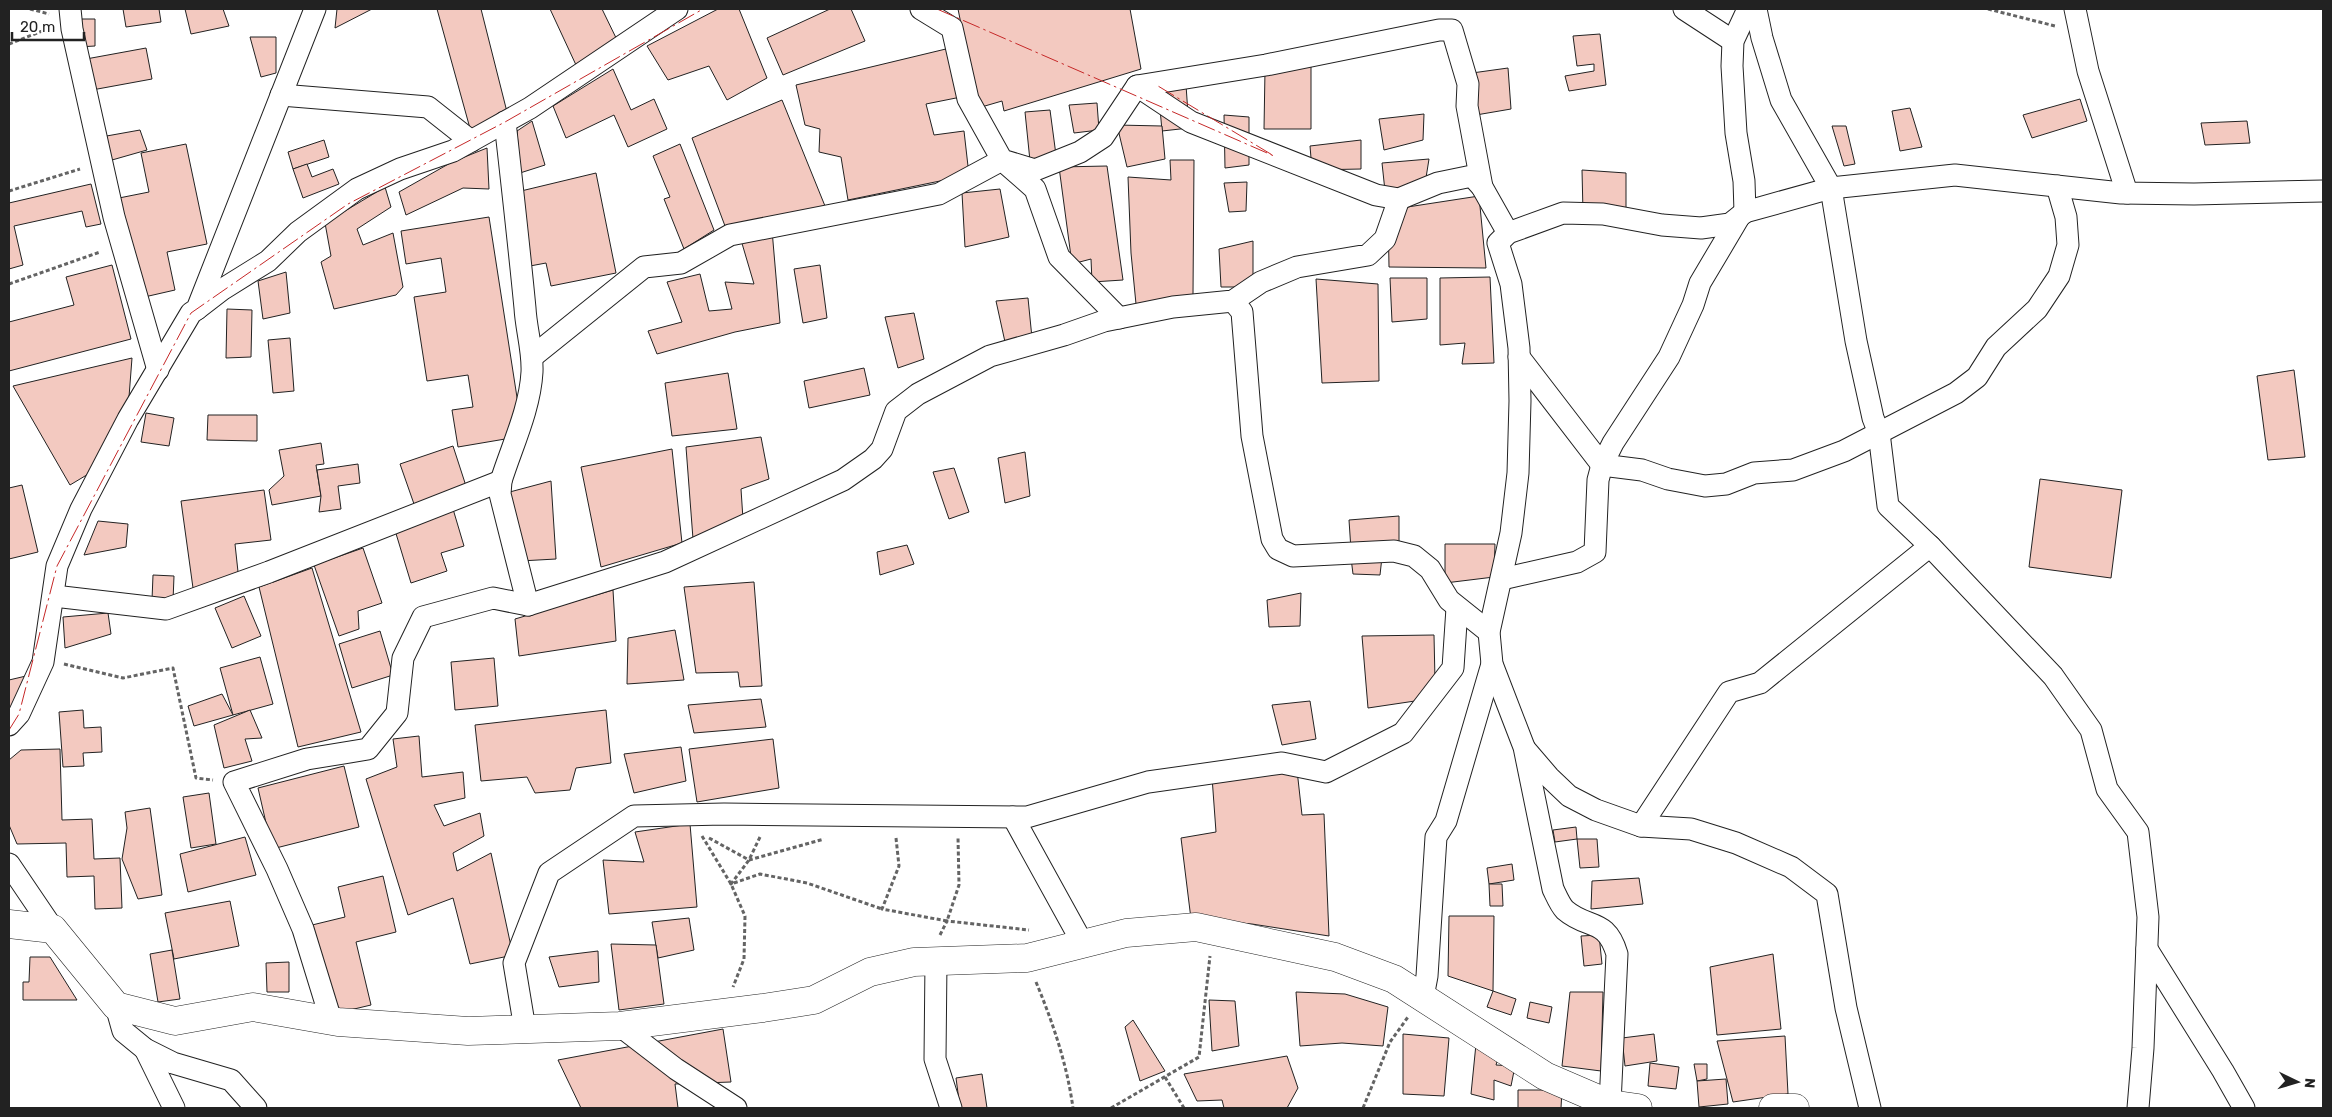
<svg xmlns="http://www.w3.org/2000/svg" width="2332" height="1117" font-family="Rubik,sans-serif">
<rect width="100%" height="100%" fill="#fff"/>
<g fill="#f3c9c0" stroke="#222">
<path d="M123,9H159L161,22L126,27Z"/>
<path d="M185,9H223L229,26L191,34Z"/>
<path d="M337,9H372L335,28Z"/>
<path d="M437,9H481L507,112L471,132Z"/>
<path d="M550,9H602L619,44L576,65Z"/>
<path d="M718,9H739L767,78L727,100L709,66L668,80L647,46Z"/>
<path d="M830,9H851L865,41L783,75L767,38Z"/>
<path d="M958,9H1130L1141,69L1004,111L1002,101L978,108Z"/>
<path d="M78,19H95V46L78,47Z"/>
<path d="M1600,34L1606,85L1569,91L1565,76L1594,71V64L1577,66L1573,36Z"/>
<path d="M250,37H276V73L261,77Z"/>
<path d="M146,48L152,79L92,90L86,59Z"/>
<path d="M950,48L961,97L926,104L934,135L964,131L969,175L848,200L841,157L819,152L820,129L805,125L796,85Z"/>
<path d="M1311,61V129H1264L1265,70Z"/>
<path d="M1508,68L1511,109L1476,115L1472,73Z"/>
<path d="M613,69L631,110L654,99L667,129L628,147L614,115L566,138L553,106Z"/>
<path d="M1186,85L1189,128L1162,131L1158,86Z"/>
<path d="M2080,99L2087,121L2032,138L2023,115Z"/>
<path d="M782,100L825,206L725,226L692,138Z"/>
<path d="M1097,103L1099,130L1074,133L1069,105Z"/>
<path d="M1910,108L1922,147L1900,151L1892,111Z"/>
<path d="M1050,110L1056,155L1030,161L1025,112Z"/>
<path d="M1424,114L1423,140L1384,150L1379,119Z"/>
<path d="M1224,115L1249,117V165L1225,168Z"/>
<path d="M532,121L545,165L520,173L517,131Z"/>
<path d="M2247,121L2250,143L2205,145L2201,123Z"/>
<path d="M1117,125L1162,126L1165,159L1127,167Z"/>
<path d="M1832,126H1846L1855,164L1844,166Z"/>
<path d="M140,130L147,150L105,162L101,137Z"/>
<path d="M324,140L329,157L293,169L288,152Z"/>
<path d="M1361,140V169L1312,170L1310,146Z"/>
<path d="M186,144L207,244L167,252L175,290L140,298L119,198L149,192L141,153Z"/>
<path d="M680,144L714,230L684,249L664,199L670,197L653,156Z"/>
<path d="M487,148L489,189L463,188L406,215L399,192L452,162Z"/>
<path d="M1429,159L1425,184L1385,191L1382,163Z"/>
<path d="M1170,160H1194L1193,295L1136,304L1131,253L1128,177L1171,180Z"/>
<path d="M307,164L312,177L333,169L339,184L303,198L293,169Z"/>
<path d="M1107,166L1123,280L1092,282L1091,259L1072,264L1059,167Z"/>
<path d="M1582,170L1626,173V210L1583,213Z"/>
<path d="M596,173L616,273L551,286L546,263L530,266L521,191Z"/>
<path d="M1247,182L1246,211L1229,212L1224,183Z"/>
<path d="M91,184L101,224L86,227L82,211L14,226L23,265L9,269V203Z"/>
<path d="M385,187L391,207L357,229L363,245L393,233L403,287L396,295L334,309L321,262L331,256L325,223Z"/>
<path d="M1000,189L1009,237L965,247L962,193Z"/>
<path d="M1479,196L1486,268L1389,267L1388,210Z"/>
<path d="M489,217L523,436L458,447L452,410L473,407L468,375L427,381L414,297L446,292L441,258L406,264L401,231Z"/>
<path d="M772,230L780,323L735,332L657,354L648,331L682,322L667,282L700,274L709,311L732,309L725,282L754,284L741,240Z"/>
<path d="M1253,241V287H1221L1219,249Z"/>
<path d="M112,265L131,339L9,371V322L74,305L66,277Z"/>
<path d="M820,265L827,318L803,323L794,269Z"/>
<path d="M286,272L290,313L263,319L258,281Z"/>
<path d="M1490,277L1494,363L1462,364L1465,343L1440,345V278Z"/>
<path d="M1390,278H1427V319L1392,322Z"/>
<path d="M1316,279L1378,284L1379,381L1322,383Z"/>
<path d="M1028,298L1032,338L1005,342L996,301Z"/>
<path d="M227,309L252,310L251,357L226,358Z"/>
<path d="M914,313L924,359L898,368L885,317Z"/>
<path d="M290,338L294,391L273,393L268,340Z"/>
<path d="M132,358L129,397L90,473L70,485L13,386Z"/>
<path d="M864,368L870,395L809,408L804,381Z"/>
<path d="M2294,370L2305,457L2268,460L2257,376Z"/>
<path d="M728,373L737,429L672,436L665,383Z"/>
<path d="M146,413L174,418L169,446L141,442Z"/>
<path d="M208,415H257V441L207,440Z"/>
<path d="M761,437L769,479L741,489L743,519L693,539L686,447Z"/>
<path d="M321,443L324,464L316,465L321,496L272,505L269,490L284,476L279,450Z"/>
<path d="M453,446L466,486L414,504L400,464Z"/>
<path d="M672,449L682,543L601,567L581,467Z"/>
<path d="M1025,452L1030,496L1005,503L998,458Z"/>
<path d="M358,464L360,483L338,486L341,509L319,512L321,496L317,470Z"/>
<path d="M954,468L969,512L949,519L933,472Z"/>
<path d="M2040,479L2122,490L2111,578L2029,567Z"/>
<path d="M551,481L556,559L520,561L506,493Z"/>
<path d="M22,485L38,552L9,559V488Z"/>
<path d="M264,490L271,540L235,544L239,581L193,588L181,501Z"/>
<path d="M453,509L464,546L441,553L447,571L411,583L394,527Z"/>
<path d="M1399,516V547L1351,550L1349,520Z"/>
<path d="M98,521L128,524L126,547L84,555Z"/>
<path d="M1445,544H1495L1494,577L1445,583Z"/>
<path d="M907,545L914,564L880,575L877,552Z"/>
<path d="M363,548L382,603L358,611L359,629L339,636L314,565Z"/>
<path d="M1382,557L1380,575L1353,574L1351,558Z"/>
<path d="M312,568L361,732L298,747L259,587Z"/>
<path d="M153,575L174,576L173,601L152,600Z"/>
<path d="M754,582L762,686L740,687L738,672L696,673L684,587Z"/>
<path d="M613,590L616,641L519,656L515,619Z"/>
<path d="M1301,593L1300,626L1269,627L1267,600Z"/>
<path d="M244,596L261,636L232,648L215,608Z"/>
<path d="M108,613L111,634L65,648L63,617Z"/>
<path d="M675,630L684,680L627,684L628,638Z"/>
<path d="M380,631L393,675L352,688L339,644Z"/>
<path d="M1434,635L1435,681L1415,701L1368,708L1362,636Z"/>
<path d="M260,657L273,704L233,715L220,668Z"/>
<path d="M494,658L498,706L455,710L451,662Z"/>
<path d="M26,676L9,712V680Z"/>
<path d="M222,694L233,715L194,726L188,706Z"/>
<path d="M761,699L766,727L694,733L688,705Z"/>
<path d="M1310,701L1316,739L1282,745L1272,705Z"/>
<path d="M83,710L84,728L101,727L102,752L83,753L84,766L63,767L59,712Z"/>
<path d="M250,710L262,738L245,739L252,761L224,768L214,725Z"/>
<path d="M606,710L611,763L576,768L570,790L535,793L527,777L481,781L475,725Z"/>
<path d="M419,736L422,777L463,772L465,798L434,805L444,826L480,813L484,836L453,853L457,871L491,853L512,951L504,957L470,964L453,898L408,915L366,779L397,767L393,739Z"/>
<path d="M773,739L779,788L697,802L689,749Z"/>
<path d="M681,747L686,781L634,793L624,754Z"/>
<path d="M60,749L62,820L92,819L94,859L120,858L122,908L95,909L94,876L67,877L66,843L17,844L9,825V760L21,750Z"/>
<path d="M344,766L359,827L272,849L258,788Z"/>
<path d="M1297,770L1302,815L1324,814L1329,936L1252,924L1191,919L1181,838L1216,832L1212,777Z"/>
<path d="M209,793L216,844L191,848L183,797Z"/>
<path d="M150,808L162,895L138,899L122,859L127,828L125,812Z"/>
<path d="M690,824L697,907L609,914L603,860L644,862L635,832Z"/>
<path d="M1576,827L1577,839L1555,842L1553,830Z"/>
<path d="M245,837L256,875L188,892L180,854Z"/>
<path d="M1577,839H1597L1599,867L1580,868Z"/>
<path d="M1512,864L1514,880L1489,884L1487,868Z"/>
<path d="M383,876L396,932L356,942L371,1005L333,1014L308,926L345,917L338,887Z"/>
<path d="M1639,878L1643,904L1591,909L1592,881Z"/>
<path d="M1489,884H1502L1503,906H1490Z"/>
<path d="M230,901L239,946L174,959L165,913Z"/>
<path d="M1449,916H1494L1493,991L1448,976Z"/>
<path d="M689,918L694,950L658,958L652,922Z"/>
<path d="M1599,935L1602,964L1584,966L1581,936Z"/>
<path d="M611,944L656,945L664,1004L619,1010Z"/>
<path d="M172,950L180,999L158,1002L150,954Z"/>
<path d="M598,951L599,982L559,987L549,957Z"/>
<path d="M1773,954L1781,1029L1717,1035L1710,967Z"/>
<path d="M30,957H50L77,1000H23V982H29Z"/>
<path d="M289,962V992H267L266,963Z"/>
<path d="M1493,991L1516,999L1511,1015L1487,1007Z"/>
<path d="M1296,992L1345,994L1388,1007L1383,1046L1342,1043L1300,1046Z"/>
<path d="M1570,992H1603L1601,1071L1562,1066Z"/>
<path d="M1209,1000L1235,1001L1239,1046L1212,1051Z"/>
<path d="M1530,1002L1552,1007L1549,1023L1527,1018Z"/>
<path d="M1133,1020L1165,1071L1140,1081L1125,1027Z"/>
<path d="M723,1029L731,1082L675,1084L678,1108H581L558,1060Z"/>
<path d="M1403,1034L1449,1038L1444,1096L1403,1094Z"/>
<path d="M1654,1034L1657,1061L1625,1066L1622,1038Z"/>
<path d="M1785,1036L1788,1094L1733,1102L1717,1041Z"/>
<path d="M1476,1044L1501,1048L1496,1065L1515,1066L1511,1086L1494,1080V1100L1471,1094Z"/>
<path d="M1287,1056L1298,1088L1287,1108H1224L1222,1100L1197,1101L1184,1074Z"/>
<path d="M1650,1063L1679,1067L1676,1089L1648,1086Z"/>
<path d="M1694,1064H1707V1079L1697,1081Z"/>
<path d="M982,1074L987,1108H960L956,1078Z"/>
<path d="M1726,1079L1728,1104L1699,1107L1697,1081Z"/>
<path d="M1518,1090H1562L1561,1108H1518Z"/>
</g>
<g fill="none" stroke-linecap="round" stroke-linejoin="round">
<defs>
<g id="street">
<path d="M70,9L72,29L114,217L158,370"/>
<path d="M921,9L952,28L968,99L1002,160L1035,170L1080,152L1103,137L1137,86L1191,122L1376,195L1399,199L1438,183L1472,176L1482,187L1508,233"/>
<path d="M1684,9L1733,41"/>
<path d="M1748,9L1733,41L1732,66L1736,133L1744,181L1745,212L1831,188L1955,175L2121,193L2194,194L2323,191"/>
<path d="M1756,9L1762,38L1781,100L1831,188L1856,341L1873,418L1879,433L1888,506L1930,546L2053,676L2091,730L2107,789L2138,832L2148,917L2143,1048L2138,1108"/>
<path d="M2075,9L2088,71L2127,193"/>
<path d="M1137,86L1266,65L1439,30H1452L1468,84L1467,106L1482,187"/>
<path d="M281,95L428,107L471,141"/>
<path d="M505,122C512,184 519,246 525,308C526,329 533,350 532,372C530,409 512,446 501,481L500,494L528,605"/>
<path d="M1233,301L1242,312L1252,436L1272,539L1278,549L1293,556L1394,551L1414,556L1430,569L1449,600L1489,632"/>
<path d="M197,309L223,289L268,261L298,232L357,189L400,169L453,151L471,141L530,108L677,9"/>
<path d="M532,357L644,267L681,263L730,235L939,194L1002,160L1035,189L1059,257L1119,318"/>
<path d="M1519,357L1602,465L1642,470L1668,479L1705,486L1726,484L1754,473L1793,470L1844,451L1956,393L1977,377L1996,347L2037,309L2059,276L2068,245L2066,217L2057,186"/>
<path d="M1502,579L1577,562L1595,552L1598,480L1602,465L1613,443L1669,357L1693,305L1700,283L1738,219"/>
<path d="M54,596L166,609L269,572L501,481"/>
<path d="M9,725L19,714L43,662L57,566L81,509L128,419L191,313L197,309L315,9"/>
<path d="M1525,749L1549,777L1569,796L1596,810L1641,826L1691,829L1736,843L1791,867L1827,894L1846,1008L1870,1108"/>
<path d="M1013,817L1083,944"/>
<path d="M1641,826L1729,692L1760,683L1930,546"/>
<path d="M9,864L53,929"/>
<path d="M2147,949L2223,1071L2244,1108"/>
<path d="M936,961L935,1059L951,1108"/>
<path d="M1423,997L1427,976L1436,837L1446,821L1492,664"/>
<path d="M116,1006L123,1031L145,1049L173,1063L231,1080L256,1108"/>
<path d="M331,1020L303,929L277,869L234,782L307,759L368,749L397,713L403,658L423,617L493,598L528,605L665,562L843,480L873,459L882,449L896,411L918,394L990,356L1064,335L1104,321L1173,307L1233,301L1261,282L1297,267L1368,255L1385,239L1399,199"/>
<path d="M620,1026L676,1069L736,1108"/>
<path d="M525,1029L514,963L549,873L634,816L724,814L1027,817L1148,782L1282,763L1326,772L1403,733L1453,668L1457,608"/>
<path d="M145,1049L174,1108"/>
<path d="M1610,1104L1617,954C1606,917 1588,930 1565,910C1560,905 1556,895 1553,889L1524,747L1492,664L1489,632L1511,533L1518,473L1520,401L1519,348L1511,284L1498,243L1508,233L1563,213L1603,214L1662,225L1701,228L1730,224L1745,212"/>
</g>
<g id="secondary">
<path d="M9,924L53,929L116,1006L175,1021L253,1007L338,1022L468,1031L620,1026L763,1008L814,1000L870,972L914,962L1027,958L1126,933L1196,927L1335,957L1394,979L1545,1076L1610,1104L1638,1108"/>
<path d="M1773,1108H1795"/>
</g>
</defs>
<use href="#street" stroke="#222" stroke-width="23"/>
<use href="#secondary" stroke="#222" stroke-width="29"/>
<g stroke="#646464" stroke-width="3" stroke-dasharray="4 2.5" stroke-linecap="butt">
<path d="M30,9L49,14"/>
<path d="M1988,9L2055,26"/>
<path d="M9,44L50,28"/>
<path d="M9,191L80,169"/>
<path d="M9,284L100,252"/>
<path d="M64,664L123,678L173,668L196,778L213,780"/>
<path d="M702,836L731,884L745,916L744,959L733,987"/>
<path d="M760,837L749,860L731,884L760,874L807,883L882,909"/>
<path d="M709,838L749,860L824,839"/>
<path d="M896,838L899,866L882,909L947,921L959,885L958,837"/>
<path d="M940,935L947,921L1029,930"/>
<path d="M1036,982C1053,1023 1067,1064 1073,1108"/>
<path d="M1165,1077L1184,1108"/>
<path d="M1111,1108L1199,1057L1210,956"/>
<path d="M1363,1108L1390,1042L1408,1017"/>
</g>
<use href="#street" stroke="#fff" stroke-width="21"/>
<use href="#secondary" stroke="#fff" stroke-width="28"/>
<g stroke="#c62828" stroke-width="1" stroke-dasharray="18 4 2.5 4" stroke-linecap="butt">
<path d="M937,9L1274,156L1158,86"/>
<path d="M9,730L19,714L57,566L191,313L348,204L505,122L703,9"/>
</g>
</g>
<rect width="2332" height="1117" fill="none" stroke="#222222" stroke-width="20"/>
<g transform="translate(2297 1082) rotate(95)" stroke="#ffffff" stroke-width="4" paint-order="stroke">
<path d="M0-4L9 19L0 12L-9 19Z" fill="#222222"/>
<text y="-8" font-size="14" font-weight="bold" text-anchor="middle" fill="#222222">N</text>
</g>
<path d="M12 32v8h72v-8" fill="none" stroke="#222222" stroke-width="2.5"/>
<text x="20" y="32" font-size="15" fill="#222222" stroke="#ffffff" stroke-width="4" paint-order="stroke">20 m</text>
</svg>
